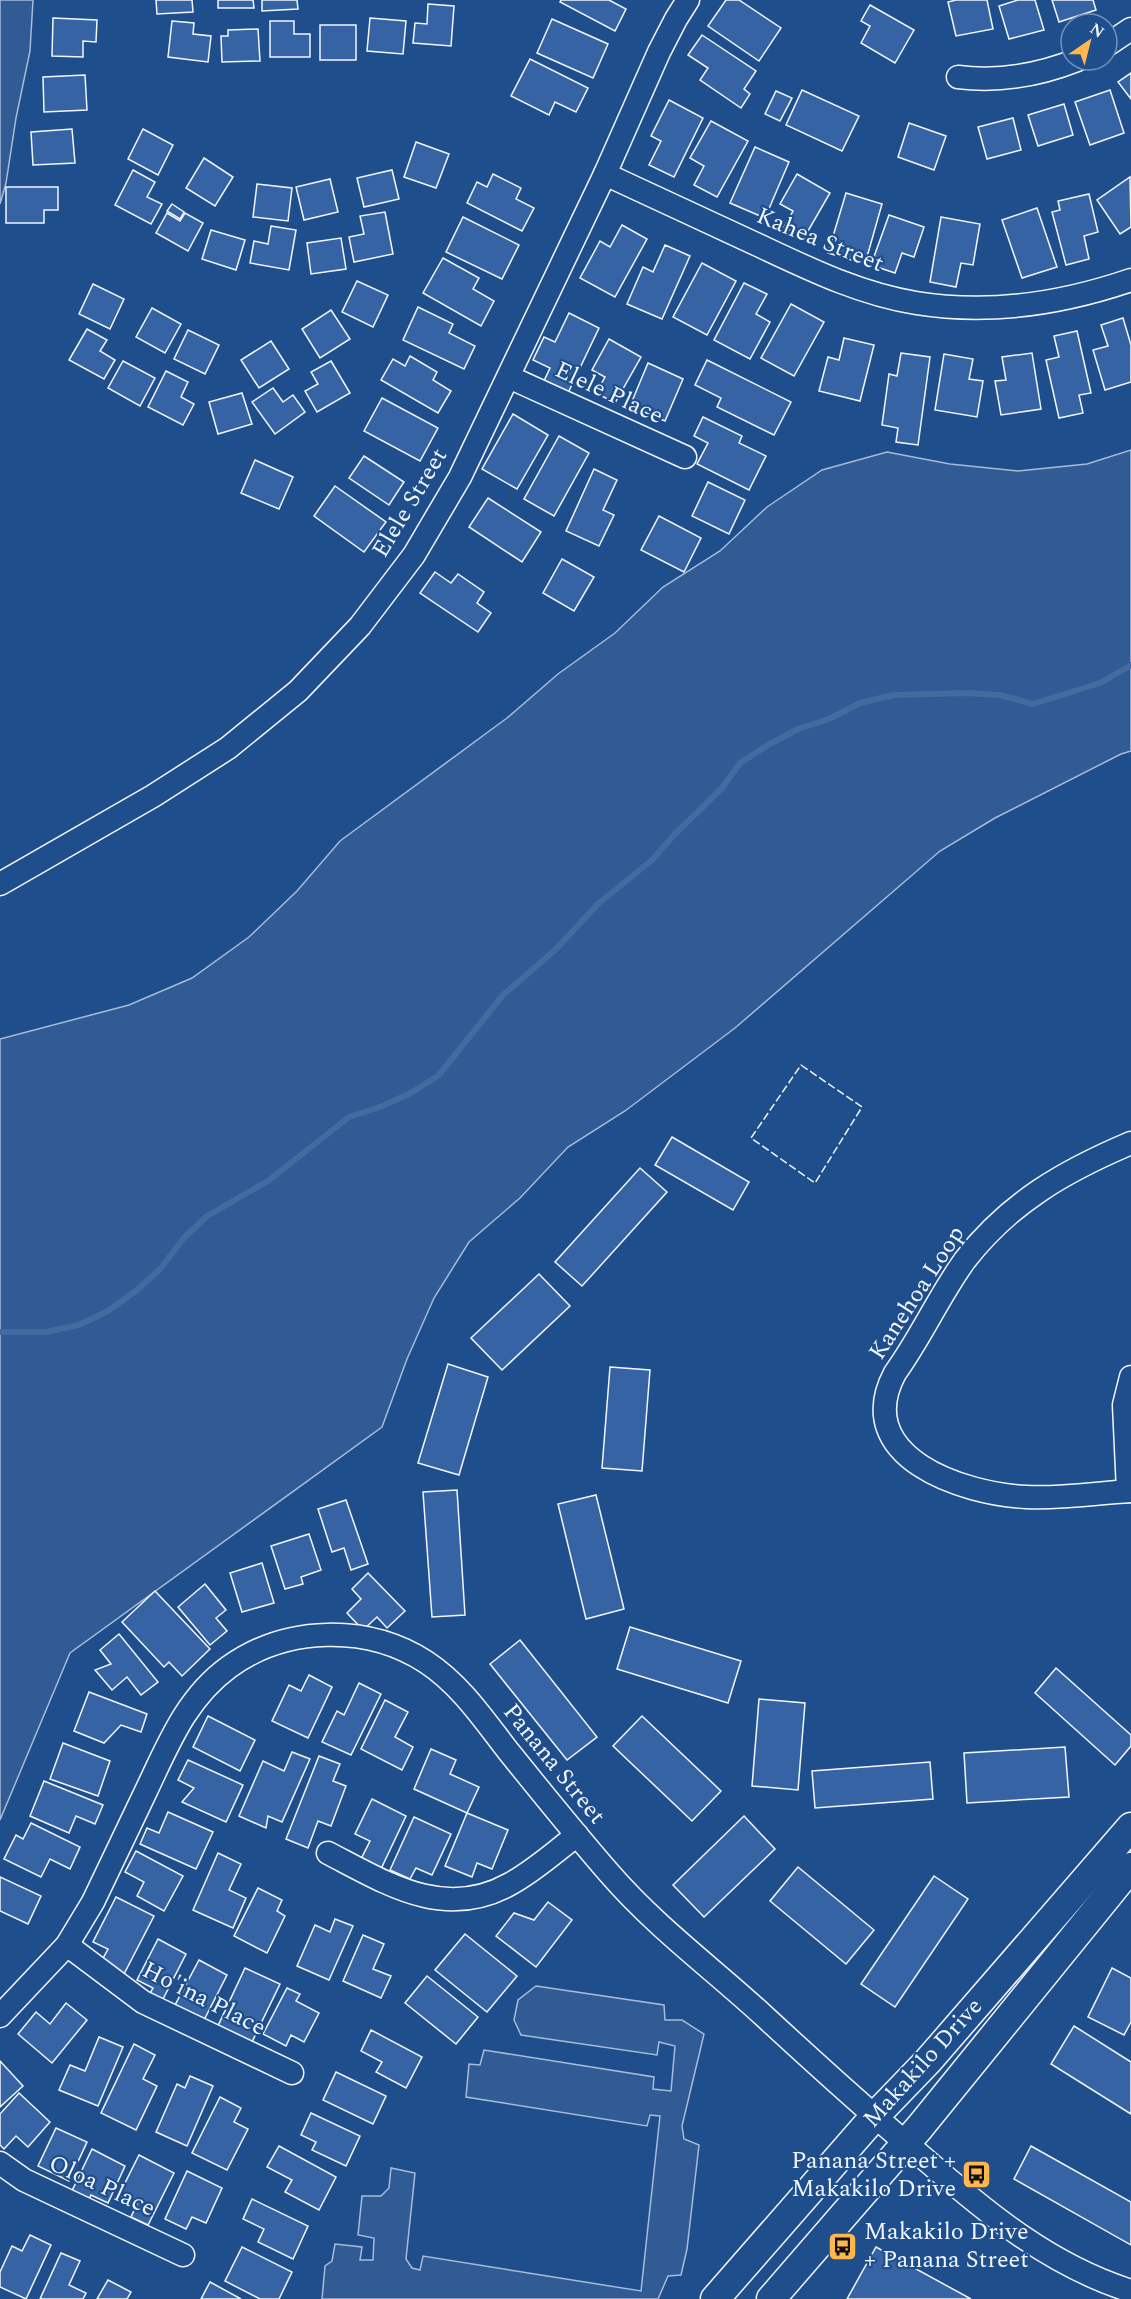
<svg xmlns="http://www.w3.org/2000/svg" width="1131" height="2299" font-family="Spectral,serif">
<rect width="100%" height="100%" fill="#1f4e8c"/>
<g fill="#305b95" stroke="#a8bbd7" stroke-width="1.5">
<path d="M0,0H33L30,51L16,118L6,183L0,204Z"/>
<path d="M1131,450V751L1121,754L995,818L940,851L735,1028L625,1111L568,1147L520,1198L469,1242L434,1298L407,1359L382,1427L70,1653L0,1820V1039L129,1005L192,978L249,937L297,891L340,841L507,718L558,674L615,633L663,587L720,551L767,507L822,470L887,452L950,464L1018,471L1087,464Z"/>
<path d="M536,1986L664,2005L665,2020H682L704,2034L682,2126L684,2139L699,2145L687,2249L681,2275L668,2276L658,2299H322L325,2266L332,2261L335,2244L362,2247L360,2260H373L374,2238L358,2235L362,2196H381L389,2188L391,2168L415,2173L406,2259L412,2268L420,2270L423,2256L641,2291L660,2116L650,2115L647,2126L466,2097L469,2064L480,2065L484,2050L654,2077L653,2089L671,2091L675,2046L659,2042L657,2055L521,2035L514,2020L518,2000Z"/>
</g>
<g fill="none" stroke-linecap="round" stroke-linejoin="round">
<path stroke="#446ba0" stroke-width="6" d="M0,1332H46L79,1325L108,1311L137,1290L161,1268L183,1239L207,1216L268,1181L349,1117L380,1107L409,1094L438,1076L503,995L554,951L599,903L652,860L674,835L722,788L740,763L768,745L798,729L829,719L860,703L894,695L966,693L1000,695L1033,704L1100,683L1131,665"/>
</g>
<g fill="#3563a3" stroke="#f2f6ff" stroke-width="1.5">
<path d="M156,0H192L193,12L157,14Z"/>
<path d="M218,0H253L254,8H218Z"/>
<path d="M262,0H297L298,9L262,11Z"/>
<path d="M561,0H609L626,9L615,31L560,2Z"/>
<path d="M726,0H739L781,28L759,61L708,26Z"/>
<path d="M956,0H987L993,29L956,36L948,2Z"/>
<path d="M1018,0H1035L1044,30L1009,39L999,6Z"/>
<path d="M1052,0H1093L1096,10L1059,22Z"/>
<path d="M428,4L454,6L451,46L413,43L415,23L427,24Z"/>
<path d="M870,5L914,30L895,63L861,43L870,26L861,21Z"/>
<path d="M53,18L97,20L96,42L83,41V57L52,56Z"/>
<path d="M370,18L406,21L403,54L367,51Z"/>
<path d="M552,19L608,44L593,78L537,53Z"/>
<path d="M172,21L194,23L193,34L211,36L208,62L168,57Z"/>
<path d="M270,21H294V34H310V57H270Z"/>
<rect x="320" y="25" width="36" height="35"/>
<path d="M258,29L260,61L222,62L221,36H228V30Z"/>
<path d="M702,35L756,71L744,89L750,94L741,108L700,80L708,68L688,55Z"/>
<path d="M530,59L588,88L576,112L555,102L549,115L511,96Z"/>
<path d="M1131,73V99L1118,82Z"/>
<path d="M85,75L87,110L44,112L43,77Z"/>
<path d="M802,90L859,116L842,151L786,125Z"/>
<path d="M1110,90L1124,133L1090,145L1075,102Z"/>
<path d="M776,91L792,98L780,121L765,114Z"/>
<path d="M669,100L703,118L674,177L649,165L661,141L651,136Z"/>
<path d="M1064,104L1073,135L1038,146L1028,115Z"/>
<path d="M1013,118L1021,150L987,159L978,127Z"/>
<path d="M711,121L748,141L717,197L694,185L704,166L690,158Z"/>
<path d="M909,123L946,136L934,170L898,157Z"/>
<path d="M72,129L75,163L33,165L31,132Z"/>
<path d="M143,129L173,145L158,175L128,159Z"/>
<path d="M416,142L449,154L436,188L404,177Z"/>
<path d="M755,147L789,162L765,218L730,203Z"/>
<path d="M204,158L233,177L215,206L186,188Z"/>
<path d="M133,170L155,182L147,197L162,204L151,224L115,205Z"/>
<path d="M392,170L399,199L364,207L357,178Z"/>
<path d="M493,174L521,188L516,199L534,208L522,231L467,203L477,182L487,187Z"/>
<path d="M797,174L830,193L804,238L784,227L793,211L780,204Z"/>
<path d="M1130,177L1131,227L1120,234L1097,200Z"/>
<path d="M330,179L338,212L304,220L296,187Z"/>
<path d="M257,184L292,188L288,221L253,217Z"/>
<path d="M6,187H58V210H44V223H6Z"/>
<path d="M846,193L882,204L865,264L828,253Z"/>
<path d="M1089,194L1098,232L1084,236L1089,259L1066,265L1052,212L1060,210L1058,201Z"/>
<path d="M172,204L184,212L180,219L167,211Z"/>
<path d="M1037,208L1057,267L1022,278L1002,220Z"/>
<path d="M385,212L393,254L354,262L349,237L364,234L360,216Z"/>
<path d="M167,213L180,221L185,213L203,223L188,251L156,233Z"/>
<path d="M889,215L924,227L914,257L902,253L895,273L871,265Z"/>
<path d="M463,217L519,245L502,279L446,252Z"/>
<path d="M941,217L980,224L973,265L961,263L956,287L930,282Z"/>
<path d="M622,225L647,239L615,297L580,278L600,241L610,247Z"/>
<path d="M271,226L296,230L289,270L250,263L254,241L268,244Z"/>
<path d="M211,230L245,240L236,270L202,259Z"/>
<path d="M341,238L346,269L311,274L307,243Z"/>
<path d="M665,245L690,256L662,319L627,304L643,267L653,272Z"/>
<path d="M443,258L479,278L473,289L494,301L481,326L423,293Z"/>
<path d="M702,263L736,281L707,335L673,317Z"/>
<path d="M357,281L388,295L373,327L342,312Z"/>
<path d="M744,283L767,294L756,314L770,322L750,359L714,340Z"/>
<path d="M93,284L124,299L110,329L79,314Z"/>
<path d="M791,304L824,322L794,376L761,358Z"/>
<path d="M418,307L453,324L449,333L475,346L464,369L403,340Z"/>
<path d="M152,308L181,324L165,353L136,337Z"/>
<path d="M331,310L350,339L320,358L302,329Z"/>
<path d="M569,313L599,328L567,395L543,383L550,368L533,360L544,337L555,342Z"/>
<path d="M1123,318L1131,345V382L1105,390L1093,350L1108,346L1101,325Z"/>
<path d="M87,329L107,340L100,351L115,360L104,379L69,360Z"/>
<path d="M188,330L219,345L205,374L174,359Z"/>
<path d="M1077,331L1091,393L1079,395L1083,413L1059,418L1046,360L1059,357L1054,336Z"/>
<path d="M844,338L874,345L860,401L819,391L828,357L839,360Z"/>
<path d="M609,339L641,357L615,403L596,393L605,377L592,370Z"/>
<path d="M271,341L289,369L259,388L241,360Z"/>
<path d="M901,353L930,357L918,445L896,442L898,428L882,425L889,374L897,376Z"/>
<path d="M1032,353L1041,409L1001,415L995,381L1006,380L1002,357Z"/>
<path d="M944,354L973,359L969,379L983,381L977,417L935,410Z"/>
<path d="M410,356L437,372L433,380L451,391L438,413L381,380L393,359L405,366Z"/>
<path d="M707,360L791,402L774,435L717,407L721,398L695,385Z"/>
<path d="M123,361L155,378L140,406L108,388Z"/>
<path d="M331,361L350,393L317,412L305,391L318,384L311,372Z"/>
<path d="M648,363L683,379L665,421L630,406Z"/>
<path d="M166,371L188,382L181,397L194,404L183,425L148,407Z"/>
<path d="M273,388L283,402L293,395L305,412L275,434L252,402Z"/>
<path d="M242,393L252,424L218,434L209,402Z"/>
<path d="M382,398L438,428L420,461L364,431Z"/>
<path d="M513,414L548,435L517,489L482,469Z"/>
<path d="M703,417L742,436L739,443L766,456L749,490L697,464L708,443L694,436Z"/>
<path d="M559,436L589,453L554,516L524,499Z"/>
<path d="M364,456L404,482L389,505L349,478Z"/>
<path d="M255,460L293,477L279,509L241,493Z"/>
<path d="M594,469L617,480L603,510L614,515L599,546L566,531Z"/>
<path d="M708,482L745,500L729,534L692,516Z"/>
<path d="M335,486L386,522L364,552L314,516Z"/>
<path d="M488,498L541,532L522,562L469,527Z"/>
<path d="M659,516L701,538L684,572L641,550Z"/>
<path d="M562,559L594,577L574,611L543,593Z"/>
<path d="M435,572L451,583L458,574L484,592L477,603L491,613L478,632L420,593Z"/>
<path d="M672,1137L749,1182L733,1210L655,1165Z"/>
<path d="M640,1168L667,1192L582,1286L555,1262Z"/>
<path d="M539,1274L570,1306L502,1370L471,1338Z"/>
<path d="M448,1364L488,1377L459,1475L418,1463Z"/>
<path d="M610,1367L650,1370L642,1471L602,1468Z"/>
<path d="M457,1490L465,1615L432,1617L423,1492Z"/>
<path d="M596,1495L624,1609L586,1619L558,1504Z"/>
<path d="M346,1500L368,1564L351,1570L344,1548L332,1552L318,1509Z"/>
<path d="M309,1534L321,1570L301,1577L303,1584L285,1589L271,1546Z"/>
<path d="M262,1563L274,1603L242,1612L230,1573Z"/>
<path d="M368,1573L405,1611L387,1628L377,1617L363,1630L347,1613L361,1599L352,1589Z"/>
<path d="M205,1584L226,1610L216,1618L227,1631L210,1645L178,1607Z"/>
<path d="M155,1591L210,1649L182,1676L169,1662L164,1667L122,1622Z"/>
<path d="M630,1627L741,1661L728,1703L617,1669Z"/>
<path d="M119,1634L158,1682L141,1695L127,1677L112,1690L95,1670L111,1664L100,1650Z"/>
<path d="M520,1640L597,1737L567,1760L490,1664Z"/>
<path d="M1056,1668L1131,1735V1746L1115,1765L1035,1693Z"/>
<path d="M309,1675L332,1687L308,1738L272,1721L289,1685L301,1691Z"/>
<path d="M359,1683L381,1694L351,1755L322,1742L337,1711L344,1715Z"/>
<path d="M89,1692L147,1714L141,1732L121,1725L104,1743L74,1731Z"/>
<path d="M759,1699L805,1703L798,1790L752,1786Z"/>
<path d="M385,1700L408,1712L395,1737L413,1747L402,1770L361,1749Z"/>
<path d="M208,1716L255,1740L240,1771L193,1747Z"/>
<path d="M642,1716L721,1791L692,1821L613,1746Z"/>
<path d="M63,1743L110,1761L98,1796L50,1779Z"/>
<path d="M1065,1747L1069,1797L967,1803L964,1753Z"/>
<path d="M431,1749L456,1760L450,1774L479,1787L467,1813L414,1789Z"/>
<path d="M292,1752L310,1759L282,1822L268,1816L266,1828L239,1816L263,1761L284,1771Z"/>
<path d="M319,1756L340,1764L333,1781L346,1786L331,1826L318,1821L308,1848L286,1839Z"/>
<path d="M188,1760L243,1785L226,1822L182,1802L194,1788L178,1780Z"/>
<path d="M930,1762L933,1799L815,1808L812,1771Z"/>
<path d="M44,1781L103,1805L95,1824L76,1816L69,1833L30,1816Z"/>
<path d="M372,1799L406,1816L380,1871L360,1861L370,1841L355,1834Z"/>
<path d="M168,1812L213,1832L196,1869L140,1844L147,1828L159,1833Z"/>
<path d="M467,1813L508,1830L492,1869L477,1863L472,1877L445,1866Z"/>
<path d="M744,1816L775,1849L704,1917L673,1885Z"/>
<path d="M414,1817L451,1834L432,1875L416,1868L410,1879L390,1870Z"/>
<path d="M31,1823L80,1847L70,1869L50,1859L41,1877L4,1859L16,1835L23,1839Z"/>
<path d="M136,1851L183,1876L164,1911L137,1896L144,1882L125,1872Z"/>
<path d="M218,1853L241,1864L229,1890L246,1898L233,1928L193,1910Z"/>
<path d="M798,1867L874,1930L846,1964L770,1901Z"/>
<path d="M934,1876L968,1899L895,2007L861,1984Z"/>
<path d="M0,1877L41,1896L28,1924L0,1911Z"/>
<path d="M258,1888L282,1900L277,1911L285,1916L267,1953L234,1936Z"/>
<path d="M116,1897L154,1916L124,1974L101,1962L108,1949L93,1942Z"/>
<path d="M548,1902L572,1920L536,1967L496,1936L514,1913L534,1920Z"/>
<path d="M335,1919L353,1926L329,1980L297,1966L315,1925L330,1932Z"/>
<path d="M465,1934L517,1976L487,2012L435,1970Z"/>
<path d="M363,1935L384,1944L373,1969L391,1976L381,1998L343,1981Z"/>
<path d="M158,1939L186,1954L161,2003L148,1997L153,1988L137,1980Z"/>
<path d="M199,1960L227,1975L203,2022L174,2007Z"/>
<path d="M245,1968L280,1984L251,2044L217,2028Z"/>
<path d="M1112,1968L1131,1978V2022L1124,2035L1088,2017Z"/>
<path d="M427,1976L478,2017L456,2044L405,2003Z"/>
<path d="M287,1988L300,1994L296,2001L319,2013L304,2042L291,2035L286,2046L263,2034Z"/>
<path d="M66,2003L87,2020L52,2063L18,2034L36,2012L50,2024Z"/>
<path d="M1074,2026L1131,2062V2114L1051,2064Z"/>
<path d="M371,2030L422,2057L406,2088L376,2072L382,2062L361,2051Z"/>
<path d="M99,2037L123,2047L98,2106L59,2090L70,2065L85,2071Z"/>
<path d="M134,2044L155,2055L143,2079L157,2086L136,2130L101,2113Z"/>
<path d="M0,2061L23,2086L0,2107Z"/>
<path d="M336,2072L386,2096L373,2124L323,2100Z"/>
<path d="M190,2076L213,2086L187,2146L156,2132L177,2084L185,2088Z"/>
<path d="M19,2093L50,2122L28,2147L16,2136L4,2149L0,2145V2114Z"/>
<path d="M220,2097L241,2108L234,2122L248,2129L227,2170L192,2153Z"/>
<path d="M311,2113L360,2136L346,2166L312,2150L316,2142L301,2135Z"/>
<path d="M56,2128L87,2142L69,2181L38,2166Z"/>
<path d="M279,2146L336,2177L319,2210L285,2192L292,2180L267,2167Z"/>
<path d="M1031,2146L1131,2202V2245L1014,2179Z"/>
<path d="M92,2149L125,2166L108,2203L91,2195L87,2203L70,2195Z"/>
<path d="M139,2155L174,2173L148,2225L131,2217L137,2204L119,2195Z"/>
<path d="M187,2171L222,2188L206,2223L192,2217L186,2229L165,2219Z"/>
<path d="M252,2199L308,2226L293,2259L258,2242L264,2229L243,2219Z"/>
<path d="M30,2235L51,2245L26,2299L0,2287V2272L12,2246L22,2251Z"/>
<path d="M242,2247L292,2272L279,2299H260L225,2281Z"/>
<path d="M876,2247L971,2299H847Z"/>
<path d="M61,2253L80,2261L69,2285L86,2293L83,2299H40Z"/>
<path d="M108,2280L131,2292L127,2299H97Z"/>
<path d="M210,2282L241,2299H201Z"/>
</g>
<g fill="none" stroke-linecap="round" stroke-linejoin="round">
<defs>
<g id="minor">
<path d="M1107,45L1131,29"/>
<path d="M958,77C998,82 1039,75 1077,60"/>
<path d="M605,174C656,198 707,221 758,245C809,269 860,294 916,303C990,315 1061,304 1131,280"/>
<path d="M509,377L685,457"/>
<path d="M0,884L153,796L228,748L298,691L360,626L414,555L460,477L605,174L659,52L676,19L688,0"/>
<path d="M1131,1143C1065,1171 1010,1202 965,1260C939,1296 921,1337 895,1373C850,1457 963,1494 1026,1497C1061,1499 1096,1493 1131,1491"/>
<path d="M1128,1491L1124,1405L1131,1377"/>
<path d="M328,1853C386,1883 444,1921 510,1884C534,1871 555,1852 577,1835"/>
<path d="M67,1945L143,2002L292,2073"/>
<path d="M0,2016L67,1945L93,1902C111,1865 128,1828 146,1791C168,1745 186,1698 229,1667C286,1626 367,1624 426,1662C461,1685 484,1720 509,1752C542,1793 575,1834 610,1874C656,1927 713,1969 764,2016C817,2065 871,2114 926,2160C988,2214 1051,2266 1131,2291"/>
<path d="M0,2163L24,2180L183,2255"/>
</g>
<g id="major">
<path d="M715,2299L874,2117L928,2061L1131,1827"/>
<path d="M771,2299L920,2127L1131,1867"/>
</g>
</defs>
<use href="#minor" stroke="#f2f6ff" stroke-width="25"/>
<use href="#major" stroke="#f2f6ff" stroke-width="31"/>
<use href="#minor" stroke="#1f4e8c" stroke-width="22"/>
<use href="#major" stroke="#1f4e8c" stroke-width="28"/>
<path stroke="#f2f6ff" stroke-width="1.5" stroke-dasharray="8 3" stroke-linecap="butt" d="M801,1065L862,1107L815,1183L751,1138Z"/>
</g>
<defs>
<symbol id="bus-square" viewBox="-11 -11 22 22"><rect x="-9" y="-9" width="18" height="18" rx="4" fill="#ffb74d" stroke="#1f4e8c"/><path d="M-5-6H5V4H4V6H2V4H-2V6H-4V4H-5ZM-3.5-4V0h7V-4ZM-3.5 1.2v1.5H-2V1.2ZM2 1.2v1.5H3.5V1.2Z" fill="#111"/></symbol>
</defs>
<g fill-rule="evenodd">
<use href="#bus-square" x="960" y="2158" width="33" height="33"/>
<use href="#bus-square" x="826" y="2230" width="33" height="33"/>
</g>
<g text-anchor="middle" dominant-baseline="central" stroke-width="4.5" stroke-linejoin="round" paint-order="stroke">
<g font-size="24" fill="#f2f6ff" stroke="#1f4e8c">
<text transform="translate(820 240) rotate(22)">Kahea Street</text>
<text transform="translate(609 393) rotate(25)">Elele Place</text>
<text transform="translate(410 503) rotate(-59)">Elele Street</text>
<text transform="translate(917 1293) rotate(-57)">Kanehoa Loop</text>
<text transform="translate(554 1764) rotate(51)">Panana Street</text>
<text transform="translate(204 1999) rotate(27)">Ho'ina Place</text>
<text transform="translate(923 2063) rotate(-48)">Makakilo Drive</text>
<text transform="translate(102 2186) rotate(25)">Oloa Place</text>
</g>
<g font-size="24" fill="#f2f6ff" stroke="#1f4e8c" text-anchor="end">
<text x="956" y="2161">Panana Street +<tspan x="956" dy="28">Makakilo Drive</tspan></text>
<text x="864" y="2232" text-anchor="start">Makakilo Drive<tspan x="864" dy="28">+ Panana Street</tspan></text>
</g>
</g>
<g transform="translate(1089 42) rotate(35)"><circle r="28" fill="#1f4e8c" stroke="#7391ba" stroke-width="1.5"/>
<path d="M0-4.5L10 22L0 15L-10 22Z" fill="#ffb74d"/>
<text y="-9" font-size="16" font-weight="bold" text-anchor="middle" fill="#f2f6ff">N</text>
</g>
</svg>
